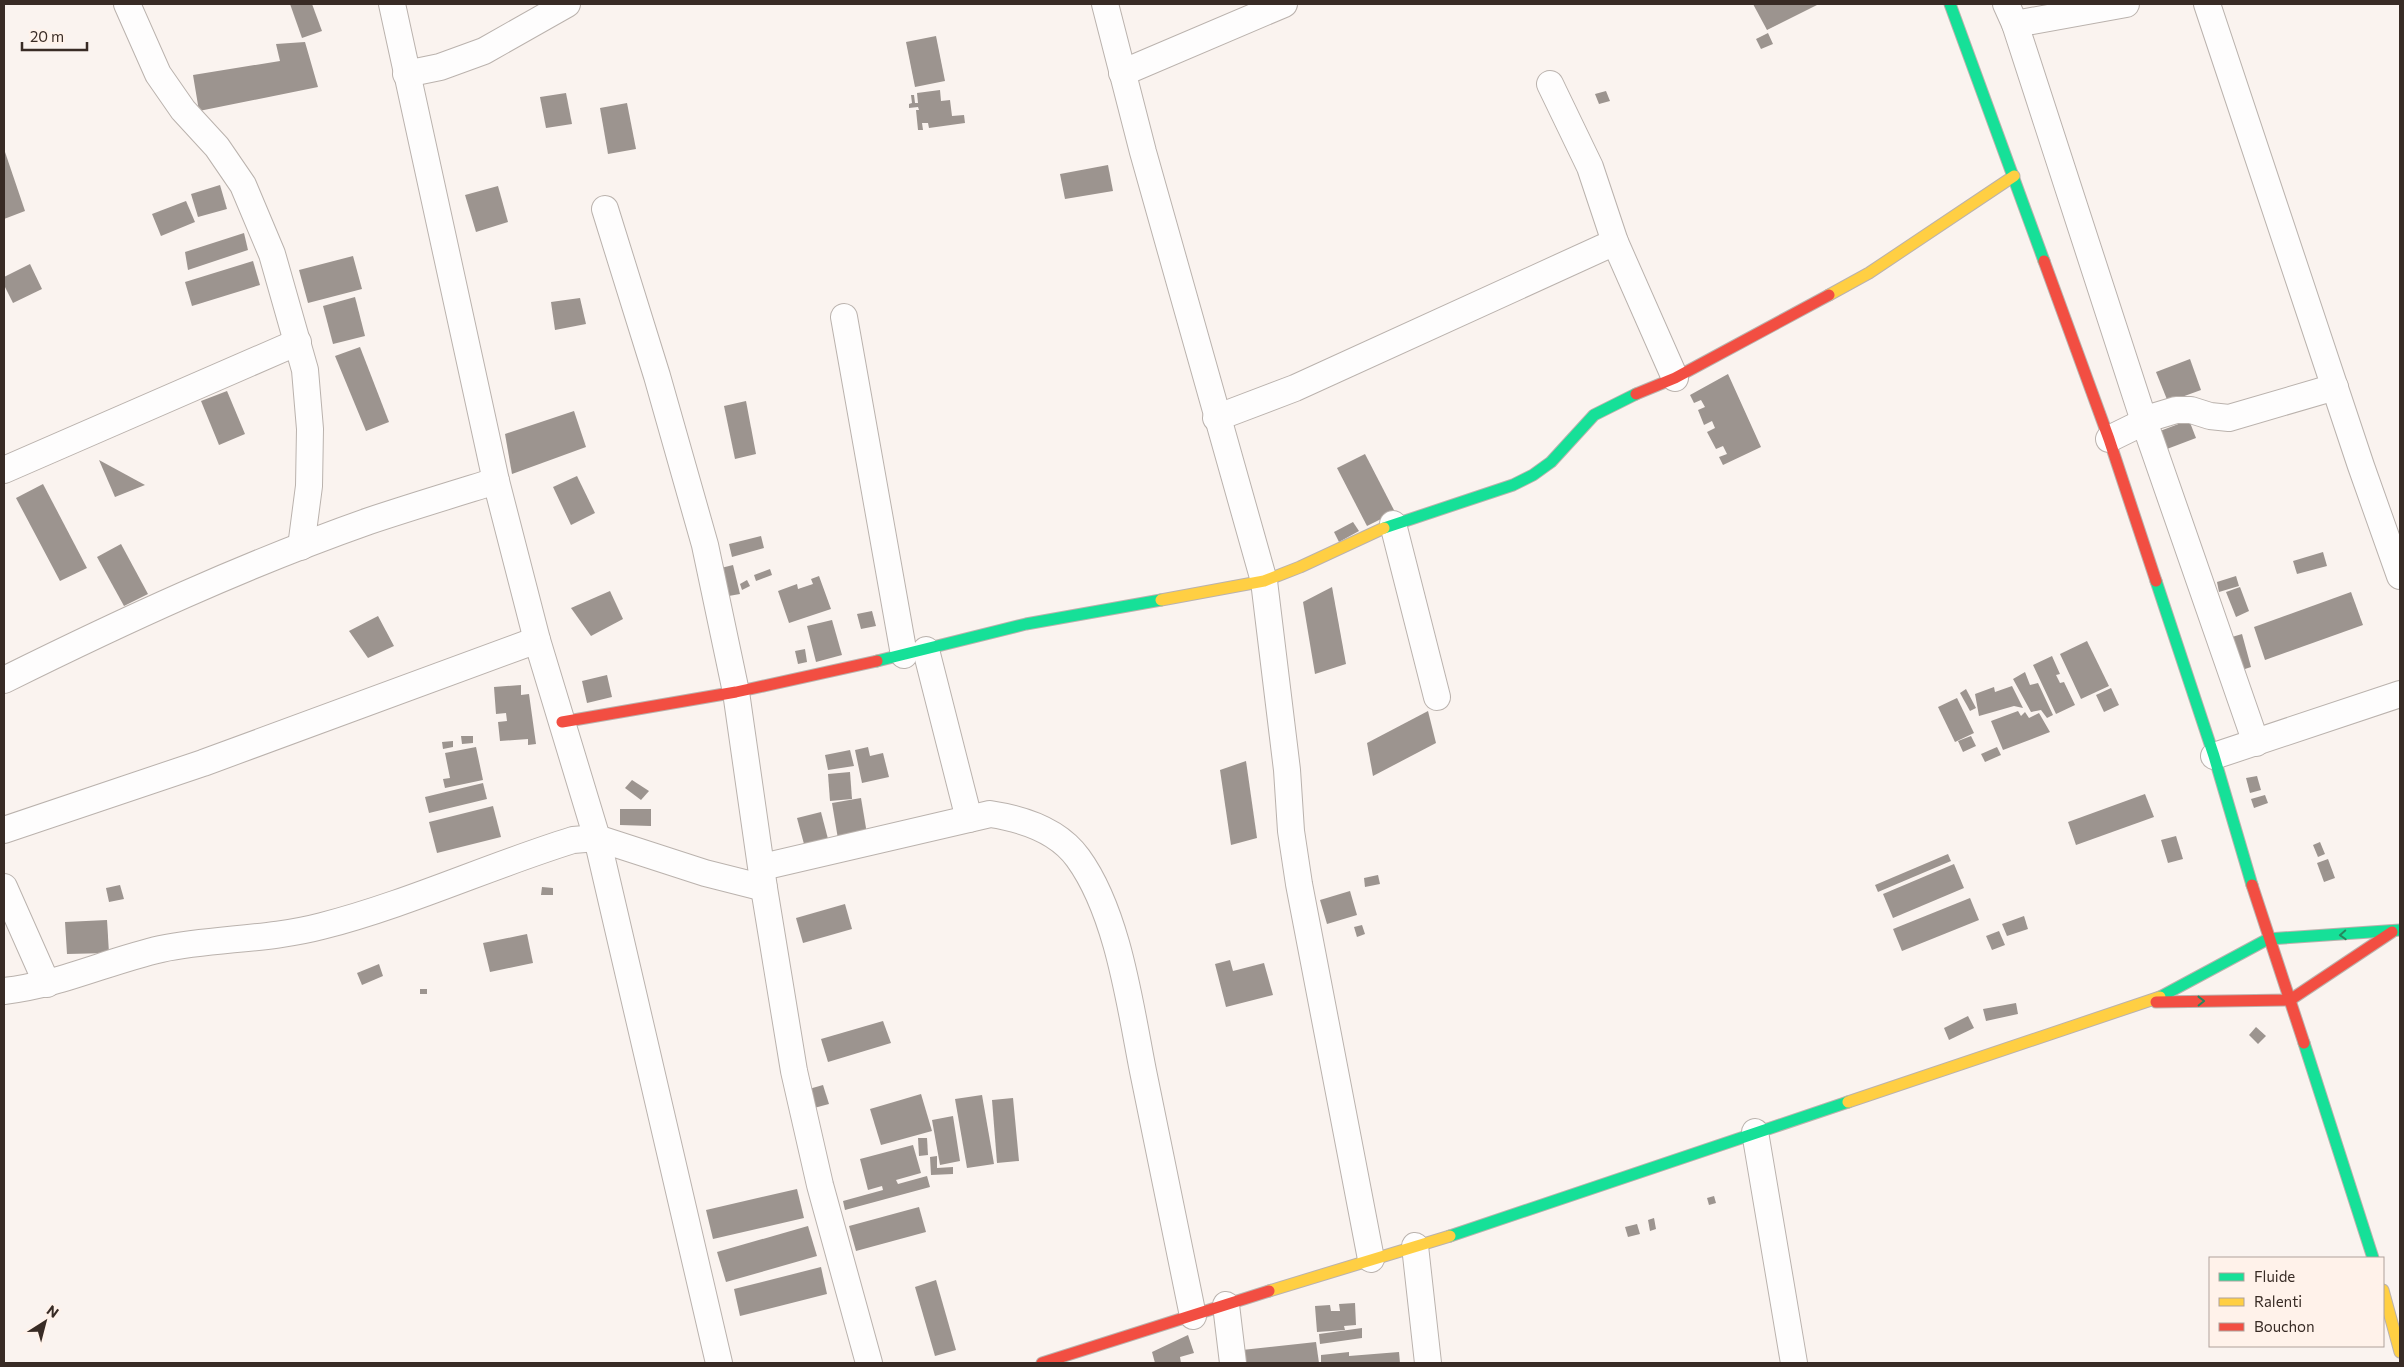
<svg xmlns="http://www.w3.org/2000/svg" width="2404" height="1367" font-family="Commissioner,sans-serif">
<rect width="100%" height="100%" fill="#faf3ef"/>
<g fill="#9c948f">
<path d="M290,4H312L322,31L302,38Z"/>
<path d="M1753,4H1819L1767,30Z"/>
<path d="M1768,33L1773,44L1761,49L1756,39Z"/>
<path d="M936,36L945,81L915,87L906,42Z"/>
<path d="M305,42L318,87L199,111L193,75L280,61L276,44Z"/>
<path d="M940,90L941,101L950,100L952,116L964,115L965,123L929,128L928,123H922L923,130H918L916,110H919L918,107L909,108V104L912,103L911,95H914L915,103H918L917,93Z"/>
<path d="M1606,91L1610,101L1599,104L1595,94Z"/>
<path d="M566,93L572,124L546,128L540,97Z"/>
<path d="M627,103L636,149L608,154L600,108Z"/>
<path d="M4,149L25,211L4,219Z"/>
<path d="M1108,165L1113,191L1065,199L1060,174Z"/>
<path d="M220,185L227,209L198,217L191,194Z"/>
<path d="M498,186L508,222L476,232L465,195Z"/>
<path d="M186,201L195,222L161,236L152,214Z"/>
<path d="M244,233L248,250L188,270L185,252Z"/>
<path d="M353,256L362,289L308,303L299,270Z"/>
<path d="M253,261L260,285L192,306L185,282Z"/>
<path d="M30,264L42,289L13,303L4,285V277Z"/>
<path d="M355,297L365,336L333,344L323,306Z"/>
<path d="M580,298L586,324L555,330L551,302Z"/>
<path d="M360,347L389,422L366,431L335,356Z"/>
<path d="M2190,359L2201,390L2168,402L2156,372Z"/>
<path d="M1728,374L1761,447L1723,465L1719,457L1727,454L1723,446L1716,449L1707,432L1715,428L1712,421L1704,425L1698,410L1705,407L1701,400L1694,403L1690,395Z"/>
<path d="M227,391L245,434L219,445L201,401Z"/>
<path d="M746,401L756,454L735,459L724,406Z"/>
<path d="M574,411L586,447L512,474L505,434Z"/>
<path d="M2189,420L2196,438L2167,449L2160,431Z"/>
<path d="M1365,454L1395,512L1367,526L1337,468Z"/>
<path d="M99,460L145,485L115,497Z"/>
<path d="M577,476L595,513L571,525L553,487Z"/>
<path d="M43,484L87,568L60,581L16,498Z"/>
<path d="M1353,522L1359,531L1339,542L1334,532Z"/>
<path d="M761,536L764,548L732,557L729,544Z"/>
<path d="M121,544L148,594L124,606L97,557Z"/>
<path d="M2323,552L2327,566L2297,574L2293,561Z"/>
<path d="M733,565L740,594L723,597L717,569Z"/>
<path d="M770,569L772,575L756,581L754,575Z"/>
<path d="M819,576L831,609L789,623L778,591L797,584L798,589L813,584L811,579Z"/>
<path d="M2236,576L2239,586L2219,592L2217,582Z"/>
<path d="M747,580L750,586L742,590L740,584Z"/>
<path d="M1332,587L1346,664L1315,674L1303,602Z"/>
<path d="M2240,587L2249,611L2236,617L2226,592Z"/>
<path d="M610,591L623,619L591,636L571,608Z"/>
<path d="M2351,592L2363,625L2265,660L2254,627Z"/>
<path d="M872,611L876,626L861,629L857,614Z"/>
<path d="M378,616L394,646L368,658L349,631Z"/>
<path d="M832,620L842,655L816,662L807,626Z"/>
<path d="M2242,634L2251,667L2242,670L2232,637Z"/>
<path d="M2087,641L2109,686L2081,699L2060,654Z"/>
<path d="M805,649L807,662L798,664L795,651Z"/>
<path d="M2052,656L2060,674L2056,675L2060,683L2064,682L2075,705L2056,714L2033,665Z"/>
<path d="M2025,672L2030,685L2038,683L2053,715L2047,718L2041,710L2031,712L2013,679Z"/>
<path d="M607,675L612,697L587,703L582,681Z"/>
<path d="M521,685V695L529,694L536,744L528,745V739L500,741L498,722L507,721L506,713L496,714L494,687Z"/>
<path d="M2012,686L2023,708L2014,706L1979,716L1975,694L1994,687L1995,692Z"/>
<path d="M2111,688L2119,705L2104,712L2096,695Z"/>
<path d="M1966,689L1976,708L1970,711L1960,693Z"/>
<path d="M1957,698L1974,733L1955,742L1938,707Z"/>
<path d="M1428,711L1436,743L1373,776L1367,743Z"/>
<path d="M2018,711L2021,716L2025,712L2029,718L2039,713L2050,732L2003,750L1991,721Z"/>
<path d="M461,736H473V743L462,744Z"/>
<path d="M1971,736L1976,746L1963,752L1958,741Z"/>
<path d="M453,741V747L443,749L442,742Z"/>
<path d="M476,747L483,780L445,788L443,779L450,778L445,753Z"/>
<path d="M868,747L870,756L883,753L889,777L862,783L855,750Z"/>
<path d="M1997,747L2001,755L1985,762L1981,754Z"/>
<path d="M850,750L854,766L828,770L825,755Z"/>
<path d="M1246,761L1257,838L1231,845L1220,770Z"/>
<path d="M850,772L852,799L830,801L828,774Z"/>
<path d="M2257,776L2261,790L2250,793L2246,778Z"/>
<path d="M632,780L649,791L641,800L625,788Z"/>
<path d="M483,783L487,799L429,813L425,797Z"/>
<path d="M2145,794L2154,817L2076,845L2068,822Z"/>
<path d="M2265,795L2268,803L2254,808L2251,799Z"/>
<path d="M861,798L867,834L838,839L832,803Z"/>
<path d="M493,806L501,837L437,853L429,822Z"/>
<path d="M620,809H651V826L620,825Z"/>
<path d="M821,812L828,839L804,844L797,818Z"/>
<path d="M2176,836L2183,859L2168,863L2161,840Z"/>
<path d="M2320,842L2325,854L2318,857L2313,845Z"/>
<path d="M1948,854L1951,861L1878,892L1875,885Z"/>
<path d="M2328,859L2335,878L2324,882L2317,863Z"/>
<path d="M1954,864L1964,888L1893,918L1883,894Z"/>
<path d="M1378,875L1380,884L1365,887L1364,878Z"/>
<path d="M120,885L124,899L109,902L106,888Z"/>
<path d="M542,887L553,888V895H541Z"/>
<path d="M1350,891L1357,915L1327,924L1320,900Z"/>
<path d="M1970,898L1979,920L1902,951L1893,929Z"/>
<path d="M845,904L852,929L803,943L796,918Z"/>
<path d="M2024,916L2028,929L2007,936L2002,924Z"/>
<path d="M107,920L109,953L67,954L65,922Z"/>
<path d="M1362,925L1365,934L1357,937L1354,927Z"/>
<path d="M1999,931L2005,945L1992,950L1986,936Z"/>
<path d="M527,934L533,963L490,972L483,943Z"/>
<path d="M1230,960L1233,971L1264,963L1273,995L1226,1007L1215,964Z"/>
<path d="M379,964L383,976L362,985L357,973Z"/>
<rect x="420" y="989" width="7" height="5"/>
<path d="M2016,1003L2018,1014L1986,1021L1983,1009Z"/>
<path d="M1968,1016L1974,1028L1949,1040L1944,1028Z"/>
<path d="M883,1021L891,1043L828,1062L821,1039Z"/>
<path d="M2256,1027L2266,1036L2258,1044L2249,1035Z"/>
<path d="M823,1085L829,1104L814,1108L809,1089Z"/>
<path d="M921,1094L932,1131L881,1145L870,1109Z"/>
<path d="M982,1095L994,1164L967,1168L955,1099Z"/>
<path d="M1013,1098L1019,1161L997,1163L992,1100Z"/>
<path d="M953,1116L960,1161L940,1165L932,1120Z"/>
<path d="M918,1138H927L928,1155L919,1156Z"/>
<path d="M913,1145L921,1173L896,1180L898,1184L927,1176L930,1187L845,1210L843,1201L883,1190L882,1186L868,1190L860,1159Z"/>
<path d="M937,1156V1168L953,1167V1174L931,1175L930,1157Z"/>
<path d="M797,1189L804,1218L713,1239L706,1210Z"/>
<path d="M1714,1196L1716,1203L1709,1205L1707,1198Z"/>
<path d="M919,1207L926,1232L856,1251L849,1226Z"/>
<path d="M1654,1218L1656,1229L1650,1231L1648,1220Z"/>
<path d="M1637,1224L1640,1234L1628,1237L1625,1227Z"/>
<path d="M808,1226L817,1256L726,1282L717,1252Z"/>
<path d="M821,1267L827,1294L740,1316L734,1289Z"/>
<path d="M936,1280L956,1350L935,1356L915,1287Z"/>
<path d="M1355,1303L1356,1325L1344,1326L1345,1330L1317,1332L1315,1306L1330,1305L1331,1311H1340L1339,1304Z"/>
<path d="M1362,1328V1338L1320,1344L1319,1334Z"/>
<path d="M1188,1335L1194,1353L1180,1357L1181,1363H1155L1152,1352Z"/>
<path d="M1316,1342L1319,1363H1243L1242,1350Z"/>
<path d="M1349,1352V1356L1399,1352L1400,1363H1321V1355Z"/>
</g>
<g fill="none" stroke-linecap="round" stroke-linejoin="round">
<defs>
<g id="street">
<path d="M127,4L158,74L183,110L217,147L243,185L272,254L305,370L310,429L309,486L301,547"/>
<path d="M392,4L496,481L537,640L597,838L719,1363"/>
<path d="M1105,4L1143,152L1264,581L1287,770L1291,831L1299,884L1371,1259"/>
<path d="M2006,4L2015,24L2144,421L2256,743"/>
<path d="M2207,4L2361,466L2400,576"/>
<path d="M2015,24L2126,4"/>
<path d="M1122,73L1284,4"/>
<path d="M406,74L440,67L484,51L567,4"/>
<path d="M1550,84L1590,167L1615,242L1675,378"/>
<path d="M605,209L657,376L705,545L736,692L764,888L794,1071L820,1185L869,1363"/>
<path d="M844,317L904,655"/>
<path d="M1216,418L1295,388L1615,242"/>
<path d="M2109,439L2156,416L2176,410H2191L2210,416L2229,418L2335,387"/>
<path d="M4,470L298,342"/>
<path d="M1393,524L1437,697"/>
<path d="M926,650L969,819"/>
<path d="M4,680C123,621 244,565 369,521C411,507 454,494 496,481"/>
<path d="M2214,756L2400,694"/>
<path d="M4,830L203,763L537,640"/>
<path d="M762,867L990,814C1023,819 1058,830 1078,858C1118,913 1130,1005 1143,1071C1160,1152 1176,1234 1193,1316"/>
<path d="M4,887L47,984"/>
<path d="M4,991C59,985 108,961 161,949C214,938 269,940 322,926C408,904 489,866 573,840L597,838L705,873L764,888"/>
<path d="M1755,1132L1794,1363"/>
<path d="M1415,1246L1428,1363"/>
<path d="M1226,1305L1233,1363"/>
</g>
<g id="fast">
<path d="M1950,4L2044,261"/>
<path d="M1384,528L1513,485L1533,475L1551,462L1594,415L1636,394"/>
<path d="M2156,581L2214,756L2252,885"/>
<path d="M877,661L1026,624L1161,600"/>
<path d="M2160,997L2268,939L2400,930"/>
<path d="M2304,1043L2373,1258"/>
<path d="M1450,1236L1848,1102"/>
</g>
<g id="slow">
<path d="M1829,295L1869,273L2014,176"/>
<path d="M1161,600L1264,581L1300,567L1384,528"/>
<path d="M1848,1102L2160,997"/>
<path d="M2383,1290L2400,1352"/>
<path d="M1269,1291L1450,1236"/>
</g>
<g id="jam">
<path d="M2044,261L2109,439L2156,581"/>
<path d="M1636,394L1675,378L1829,295"/>
<path d="M562,722L736,692L877,661"/>
<path d="M2252,885L2304,1043"/>
<path d="M2156,1002L2290,1000L2392,932"/>
<path d="M1042,1363L1269,1291"/>
</g>
</defs>
<use href="#street" stroke="#bab2ad" stroke-width="28"/>
<use href="#fast" stroke="#bab2ad" stroke-width="13"/>
<use href="#slow" stroke="#bab2ad" stroke-width="13"/>
<use href="#jam" stroke="#bab2ad" stroke-width="13"/>
<use href="#street" stroke="#fefdfd" stroke-width="26"/>
<use href="#fast" stroke="#16e098" stroke-width="11"/>
<use href="#slow" stroke="#ffcf43" stroke-width="11"/>
<use href="#jam" stroke="#f24e42" stroke-width="11"/>
</g>
<defs><path id="oneway-chevron" d="M-2-3.5L2.5 0L-2 3.5" fill="none" stroke-width="1.6" stroke-linecap="round" stroke-linejoin="round" transform="scale(1.25)"/></defs>
<g stroke="#27865e">
<use href="#oneway-chevron" transform="translate(2343 935) rotate(177)"/>
<use href="#oneway-chevron" transform="translate(2201 1001) rotate(-1)"/>
</g>
<rect width="2404" height="1367" fill="none" stroke="#382b25" stroke-width="10"/>
<rect x="2209" y="1257" width="175" height="90" fill="#fff2ea" stroke="#afa29b"/>
<rect x="2219" y="1273" width="25" height="8" fill="#16e098" stroke="#afa29b"/>
<text x="2254" y="1282" font-size="15" fill="#382b25">Fluide</text>
<rect x="2219" y="1298" width="25" height="8" fill="#ffcf43" stroke="#afa29b"/>
<text x="2254" y="1307" font-size="15" fill="#382b25">Ralenti</text>
<rect x="2219" y="1323" width="25" height="8" fill="#f24e42" stroke="#afa29b"/>
<text x="2254" y="1332" font-size="15" fill="#382b25">Bouchon</text>
<g transform="translate(45 1322) rotate(36)" stroke="#fff2ea" stroke-width="4" paint-order="stroke">
<path d="M0-4L9 19L0 12L-9 19Z" fill="#382b25"/>
<text y="-8" font-size="14" font-weight="bold" text-anchor="middle" fill="#382b25">N</text>
</g>
<path d="M22 42v8h65v-8" fill="none" stroke="#382b25" stroke-width="2.5"/>
<text x="30" y="42" font-size="15" fill="#382b25" stroke="#fff2ea" stroke-width="4" paint-order="stroke">20 m</text>
</svg>
